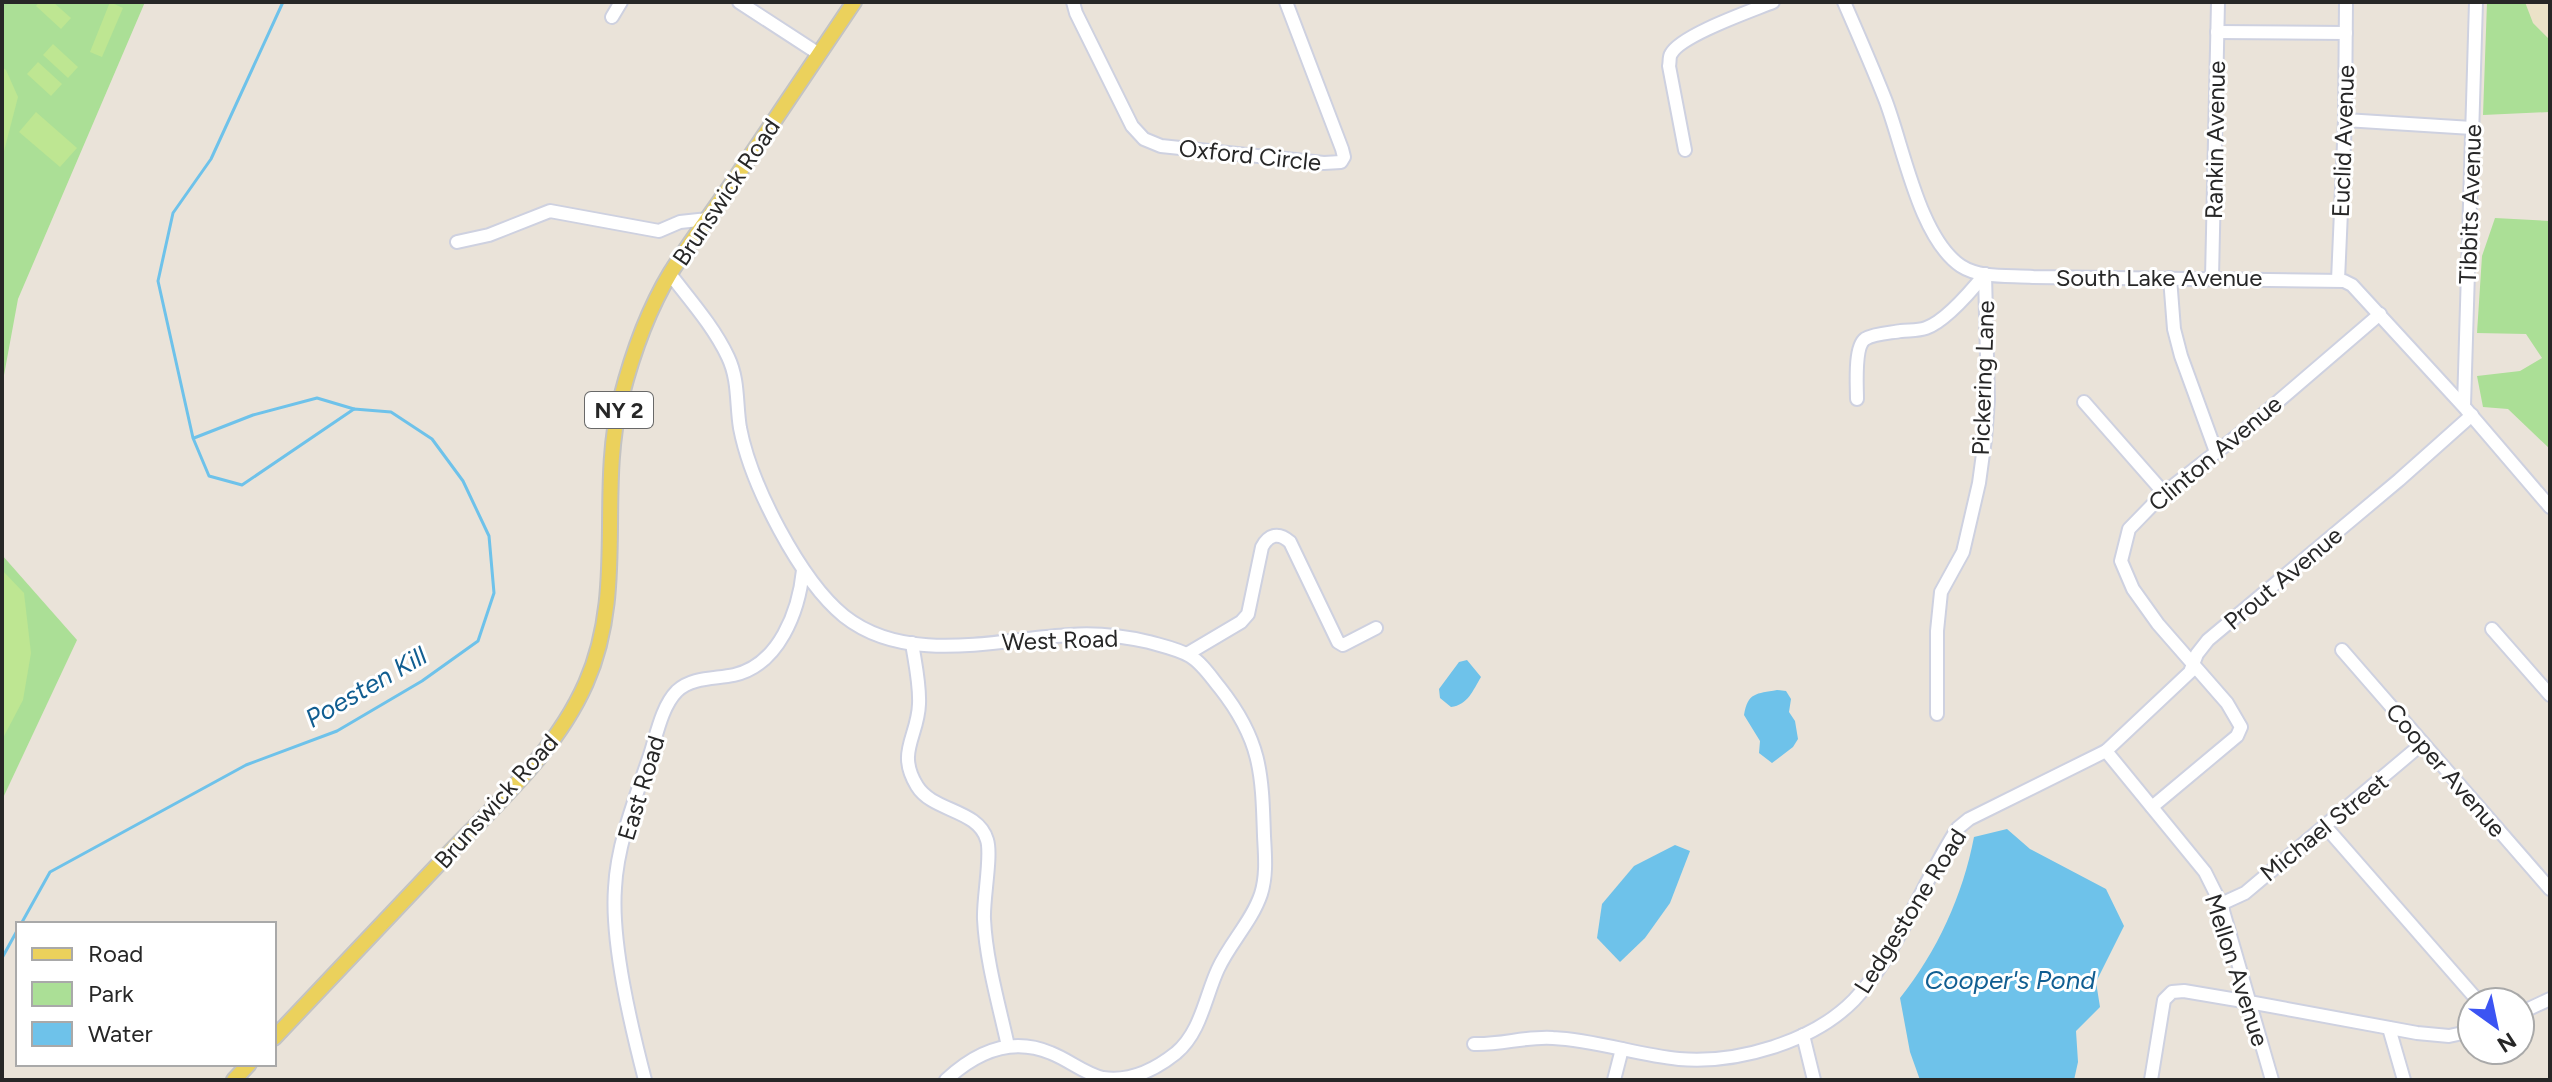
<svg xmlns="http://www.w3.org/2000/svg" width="2552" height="1082" font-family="Figtree,sans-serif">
<rect width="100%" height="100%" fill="#eae3d9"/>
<path fill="#ebe2c8" d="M2525,2H2550V40L2533,23Z"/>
<g fill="#abdf96">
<path d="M2,2H145L18,299L2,386Z"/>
<path d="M2487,2H2525L2533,23L2550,40V112L2483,115Z"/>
<path d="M2495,218L2550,221V449L2508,409L2483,407L2477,376L2520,371L2542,358L2526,334L2477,333L2482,256Z"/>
<path d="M2,555L77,640L2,800Z"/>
</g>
<g fill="#bee692">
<path d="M39,2H53L71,18L61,29L36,6Z"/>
<path d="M110,2L123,8L102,57L90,52Z"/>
<path d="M53,44L78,67L68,78L43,55Z"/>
<path d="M38,62L62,84L51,96L27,74Z"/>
<path d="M2,67L6,70L18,97L2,159Z"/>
<path d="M36,112L77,148L60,167L19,132Z"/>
<path d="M2,570L24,593L31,653L23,700L2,740Z"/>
</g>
<g fill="#6ec2ea">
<path d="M1467,660L1481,677C1473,690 1468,705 1451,707L1440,698L1439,689L1459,662Z"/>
<path d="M1777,690L1786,691L1791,699L1789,712L1795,721L1798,739L1793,747L1772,763L1759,753L1760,741L1744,715C1748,692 1756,694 1777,690Z"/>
<path d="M2007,829L2030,849L2106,889L2124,926L2096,982L2100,1007L2076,1031L2078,1062L2074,1080H1920L1910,1052L1900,998C1937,952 1963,895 1974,837Z"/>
<path d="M1675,845L1690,851L1670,903L1645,938L1620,962L1597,938L1602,904L1634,866Z"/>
</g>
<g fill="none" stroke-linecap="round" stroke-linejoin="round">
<g stroke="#6ec2ea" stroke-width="3">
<path d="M194,438L253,415L317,398L354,409"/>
<path d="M21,924L50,872L246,765L337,731L422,681L478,641L494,593L489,536L463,481L432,439L391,412L354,409L242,485L209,476L193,438L158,281L173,213L211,159L283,2"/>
<path d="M2,958L18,929"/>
</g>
<defs>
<g id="minor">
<path d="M739,2L819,54"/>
<path d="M1073,2L1076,13L1132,126L1144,139L1161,146L1324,163L1341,162L1344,157L1342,149L1286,2"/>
<path d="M1844,2C1858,34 1872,66 1885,99C1903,145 1919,238 1961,266C1981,279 2011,275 2033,277L2344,281L2352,285L2466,409L2550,507"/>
<path d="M612,17L621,2"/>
<path d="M2217,32L2346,33"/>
<path d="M2345,120L2472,128"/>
<path d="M1685,150L1669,66C1670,62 1669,57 1671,54C1681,35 1751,11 1773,2"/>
<path d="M457,242L489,235L550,211L659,231L680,222L708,219"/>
<path d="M670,274C690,300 714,327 728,357C739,380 736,404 740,428C751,485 800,580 844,616C907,666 998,639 1070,635C1096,633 1123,636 1149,642C1163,646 1178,649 1190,656C1202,663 1211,677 1220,688C1261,740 1262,772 1264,836C1265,855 1267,875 1261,894C1252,921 1230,943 1218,969C1205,997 1201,1032 1176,1053C1156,1069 1130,1082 1103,1078C1085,1074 1069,1060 1051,1053C1011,1036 976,1052 946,1080"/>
<path d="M2170,278L2174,329L2181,356L2216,452"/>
<path d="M2212,278L2218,2"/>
<path d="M2338,280L2345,120L2346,2"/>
<path d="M1857,399C1857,386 1854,347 1865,339C1875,333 1890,333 1901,331C1909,330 1918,331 1926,328C1946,321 1972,290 1985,274"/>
<path d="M2084,402L2164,493"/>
<path d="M2464,406L2476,2"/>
<path d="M2492,629L2550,695"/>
<path d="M912,643C915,663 920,684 919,704C918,737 896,752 917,786C933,812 978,809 987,840C992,855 983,899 984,919C986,961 999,1005 1008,1046"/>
<path d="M2342,650L2550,889"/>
<path d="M1187,654L1241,622L1248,614L1262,547C1269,534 1279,532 1290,542L1338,642L1343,645L1376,628"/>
<path d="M1937,714V631L1941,592L1963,552L1979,483L1985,439L1988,400L1985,274"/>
<path d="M2106,751L2205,872L2221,904L2272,1080"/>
<path d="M2152,807L2237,736L2241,727L2227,703L2158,624L2133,589L2121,561L2129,529L2164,493L2246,429L2380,314"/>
<path d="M2325,826L2479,1002"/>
<path d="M2221,904L2245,893L2423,743"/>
<path d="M2520,1013L2550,999"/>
<path d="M2389,1028L2404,1080"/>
<path d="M1803,1035L1814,1080"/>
<path d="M1474,1044C1501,1045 1527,1036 1553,1038C1596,1040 1637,1055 1679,1059C1737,1064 1813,1042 1854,1000C1897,955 1923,881 1958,828L1969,819L2106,751L2190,672L2197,654L2208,640L2399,480L2472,415"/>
<path d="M645,1080C631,1026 611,943 615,888C617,845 635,799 649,758C656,738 661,707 677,691C692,677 715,679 734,675C779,665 799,611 803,570"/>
<path d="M1614,1080L1622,1049"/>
<path d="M2151,1080L2164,1000L2172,992L2184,991L2249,1002L2417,1033L2449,1036L2472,1031"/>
</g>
<g id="major">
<path d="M274,1038C333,975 393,913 452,850C502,799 557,749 586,683C627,590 597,493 621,398C632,355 648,310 671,272C692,239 716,208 737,176C776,118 815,60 854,2"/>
<path d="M234,1080L249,1064"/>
</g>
</defs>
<use href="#minor" stroke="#ced1e0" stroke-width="16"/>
<use href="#major" stroke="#c3c3c3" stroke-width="18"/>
<use href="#minor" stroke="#fff" stroke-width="12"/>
<use href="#major" stroke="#ebd15c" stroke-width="14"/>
</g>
<g text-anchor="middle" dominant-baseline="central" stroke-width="6" stroke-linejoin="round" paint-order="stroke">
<rect fill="#fff" stroke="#686868" stroke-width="2" x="585" y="392" width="68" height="36" rx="6"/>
<g font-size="22" font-weight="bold" fill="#272727">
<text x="619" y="410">NY 2</text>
</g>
<g font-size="24" fill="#272727" stroke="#fff">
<text transform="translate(2215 140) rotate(-89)">Rankin Avenue</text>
<text transform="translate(2343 141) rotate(-88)">Euclid Avenue</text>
<text transform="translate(1250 155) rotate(6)">Oxford Circle</text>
<text transform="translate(726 192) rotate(-56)">Brunswick Road</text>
<text transform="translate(2470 204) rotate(-88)">Tibbits Avenue</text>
<text x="2159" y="277">South Lake Avenue</text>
<text transform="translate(1983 378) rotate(-88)">Pickering Lane</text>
<text transform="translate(2215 453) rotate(-40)">Clinton Avenue</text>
<text transform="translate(2283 578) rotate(-40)">Prout Avenue</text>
<text transform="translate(1060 640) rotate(-2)">West Road</text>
<text transform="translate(2446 770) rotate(49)">Cooper Avenue</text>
<text transform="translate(641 788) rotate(-73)">East Road</text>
<text transform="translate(496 801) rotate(-48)">Brunswick Road</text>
<text transform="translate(2324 827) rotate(-39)">Michael Street</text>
<text transform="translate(1910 911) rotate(-58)">Ledgestone Road</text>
<text transform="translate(2237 970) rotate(72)">Mellon Avenue</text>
</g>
<g font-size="26" font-style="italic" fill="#115e91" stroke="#fff">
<text transform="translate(366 687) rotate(-30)">Poesten Kill</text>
<text x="2010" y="980">Cooper's Pond</text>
</g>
</g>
<rect width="2552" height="1082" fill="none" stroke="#272727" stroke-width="8"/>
<rect x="16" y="922" width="260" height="144" fill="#ffffff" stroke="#a9a9a9" stroke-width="2"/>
<rect x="32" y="948" width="40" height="12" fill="#ebd15c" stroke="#a9a9a9" stroke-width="2"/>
<text x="88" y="962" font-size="24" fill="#272727">Road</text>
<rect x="32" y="982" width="40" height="24" fill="#abdf96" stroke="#a9a9a9" stroke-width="2"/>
<text x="88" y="1002" font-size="24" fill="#272727">Park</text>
<rect x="32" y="1022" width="40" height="24" fill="#6ec2ea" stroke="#a9a9a9" stroke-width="2"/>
<text x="88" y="1042" font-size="24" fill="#272727">Water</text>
<g transform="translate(2496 1026) rotate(147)"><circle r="38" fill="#ffffff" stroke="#a9a9a9" stroke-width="2"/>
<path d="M0-6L14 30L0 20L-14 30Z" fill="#3c54f3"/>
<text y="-12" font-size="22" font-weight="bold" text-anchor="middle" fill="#272727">N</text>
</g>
</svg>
